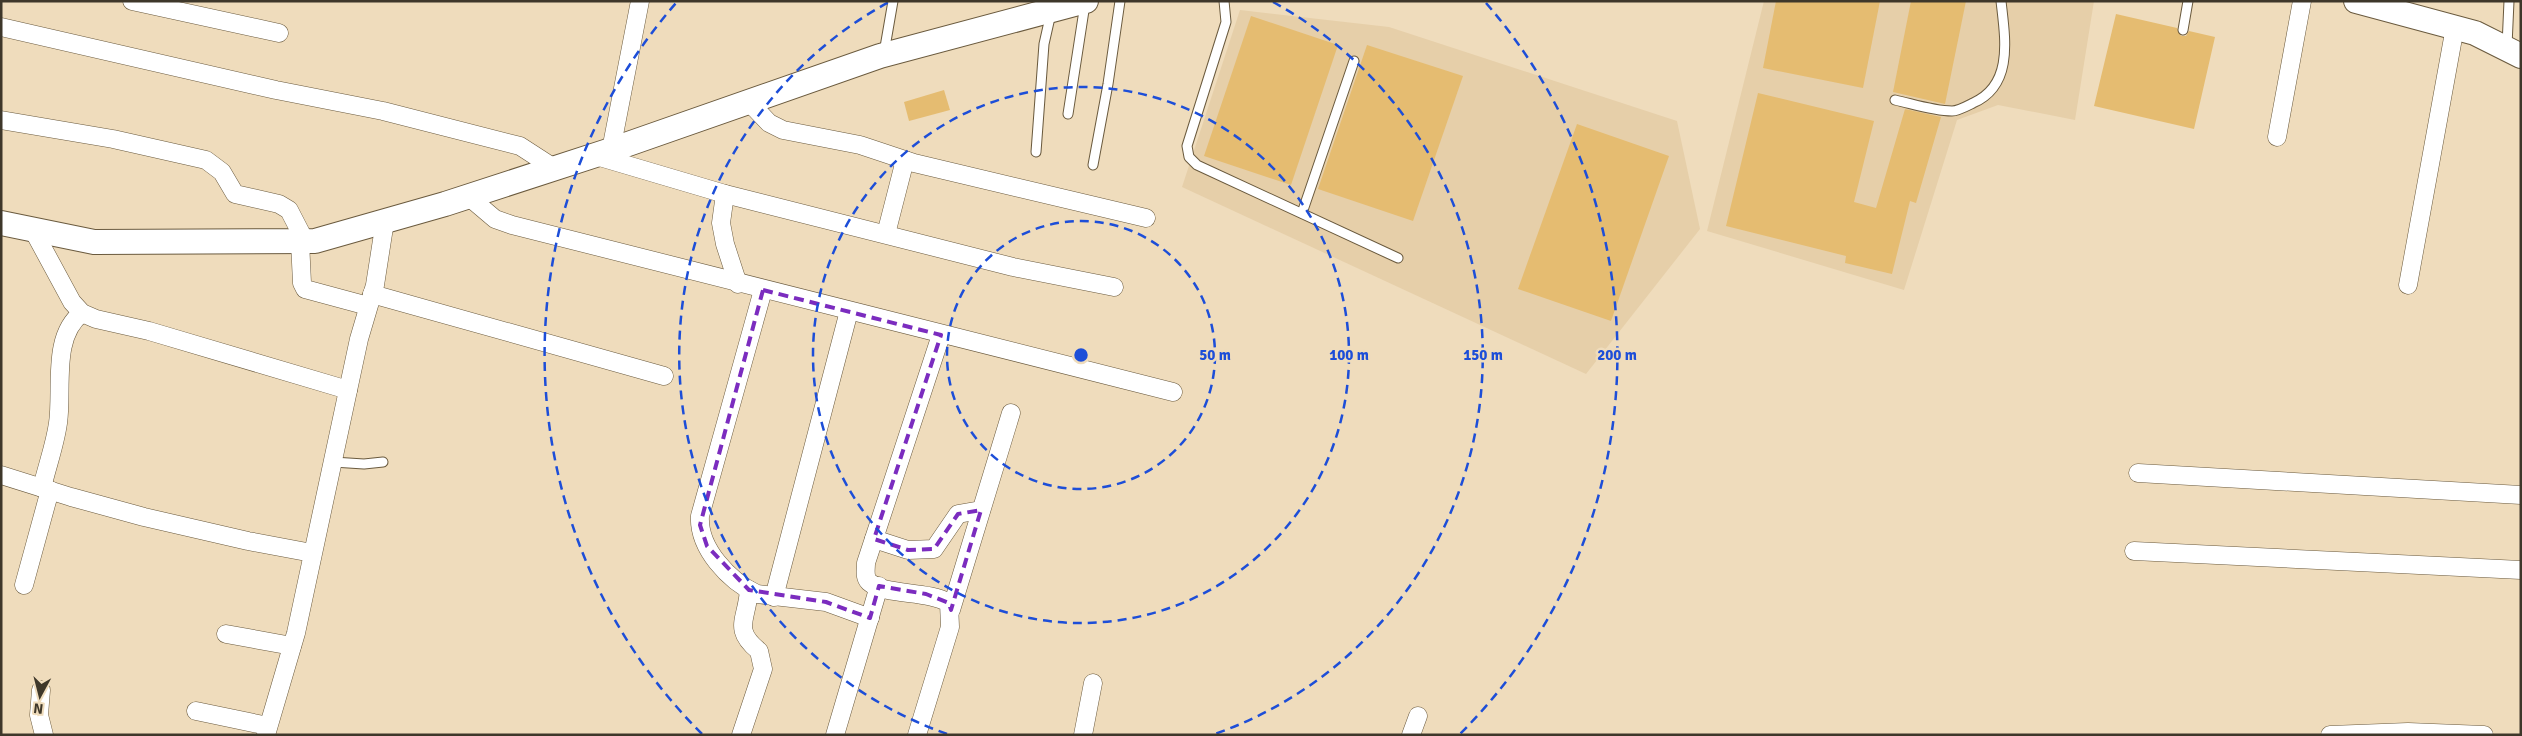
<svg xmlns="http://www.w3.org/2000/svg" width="2522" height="736" font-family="Signika,sans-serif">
<rect width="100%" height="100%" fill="#efdcbc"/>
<g fill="#e6cfa9">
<path d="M1764,1H2094L2075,120L1998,105L1957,120L1904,290L1707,231Z"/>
<path d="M1240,10L1389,27L1677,121L1700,229L1586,374L1182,187Z"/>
</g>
<g fill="#e5bc71">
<path d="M1776,1H1880L1863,88L1763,68Z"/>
<path d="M1911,1H1966L1945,104L1893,92Z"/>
<path d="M2116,14L2177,28L2181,36H2186L2189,31L2215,37L2194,129L2094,106Z"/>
<path d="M1251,16L1338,45L1291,185L1204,156Z"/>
<path d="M1367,45L1463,76L1413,221L1318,189Z"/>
<path d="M944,90L950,110L909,121L904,102Z"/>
<path d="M1758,93L1874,121L1854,202L1876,208L1905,109L1941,117L1916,203L1910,201L1892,274L1845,263L1846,256L1726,226Z"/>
<path d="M1577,124L1669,156L1611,321L1518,289Z"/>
</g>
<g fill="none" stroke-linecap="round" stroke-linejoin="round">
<defs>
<g id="lane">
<path d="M1224,1L1226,22L1187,146L1189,157L1197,165L1398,258"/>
<path d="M2183,30L2188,1"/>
<path d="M2507,46L2509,1"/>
<path d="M884,53L893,1"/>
<path d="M1895,100C1913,104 1933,111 1952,111C1958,111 1967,106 1973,103C2014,85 2005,38 2001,1"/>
<path d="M1068,114L1085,4"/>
<path d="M1036,152L1044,44L1051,13"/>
<path d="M1093,165L1108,84L1120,1"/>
<path d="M1302,213L1354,61"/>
<path d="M333,462L364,464L383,462"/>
</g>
<g id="street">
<path d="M132,1L279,33"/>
<path d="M1,27L276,90L383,111L520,146L554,168"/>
<path d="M749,102L769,123L783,130L860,145L914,163L1146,218"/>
<path d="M1,120L113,139L206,160L222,172L235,194L279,204L289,210L305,241"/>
<path d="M2277,137L2302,1"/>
<path d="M611,150L640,1"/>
<path d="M593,155L725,194L1013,267L1114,287"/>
<path d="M725,194L721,223L725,244L738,284"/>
<path d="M469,197L495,219L512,225L1173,392"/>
<path d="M33,230L72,302L82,313L96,319L149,331L348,390"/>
<path d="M886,234L905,160"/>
<path d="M300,241L302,283L305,289L368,306"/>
<path d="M2408,285L2455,27"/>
<path d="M763,290L700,516C698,548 729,581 757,594L826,602L870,618"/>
<path d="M372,294L664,376"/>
<path d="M2138,473L2521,495"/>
<path d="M1,475L71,497L144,517L248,541L312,553"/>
<path d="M42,488C47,466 55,445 58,423C63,390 51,336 82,313"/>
<path d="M874,539L908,550L934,549L958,514L981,510"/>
<path d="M2134,551L2521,570"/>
<path d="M24,585L50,490"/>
<path d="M774,597L849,311"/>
<path d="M951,610L1011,413"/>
<path d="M226,634L292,646"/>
<path d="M41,690L39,715L44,735"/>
<path d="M196,711L268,726"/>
<path d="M266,735L296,633L359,339L375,285L385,221"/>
<path d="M741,735L763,669L759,651C732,629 747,620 749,590"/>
<path d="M835,735L879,586"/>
<path d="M917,735L950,627L949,603C927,590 885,596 869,582C864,577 866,570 866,563L941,335"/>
<path d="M1083,735L1093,683"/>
<path d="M1411,735L1418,716"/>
<path d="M2330,735L2408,732L2484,735"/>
</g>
<g id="secondary">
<path d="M2356,1L2475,33L2521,56"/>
<path d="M1,223L94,242L315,241L445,204L611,150L880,56L1086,1"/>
</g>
</defs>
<use href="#lane" stroke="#6a5a3e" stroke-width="11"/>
<use href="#street" stroke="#6a5a3e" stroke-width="19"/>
<use href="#secondary" stroke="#6a5a3e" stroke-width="26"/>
<use href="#lane" stroke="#fff" stroke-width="9"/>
<use href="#street" stroke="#fff" stroke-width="18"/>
<use href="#secondary" stroke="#fff" stroke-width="24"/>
</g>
<path fill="none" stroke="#7b2cbf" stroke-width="4" stroke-dasharray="10 6" stroke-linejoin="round" d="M763,290L941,335L874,539L908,550L934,549L958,514L981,510L951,610L949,603L926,594L879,586L870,618L826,602L749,590L707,546L700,525Z"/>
<g fill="none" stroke="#1d4ed8" stroke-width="2.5" stroke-dasharray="9 6">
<circle cx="1081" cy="355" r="134"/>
<circle cx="1081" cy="355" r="268"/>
<path d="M947 734A402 402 0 0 1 889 2M1273 2A402 402 0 0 1 1215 734"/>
<path d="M702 734A536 536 0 0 1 676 3M1486 3A536 536 0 0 1 1460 734"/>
</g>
<circle cx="1081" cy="355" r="8" fill="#1d4ed8" stroke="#efdcbc" stroke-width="2.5"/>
<g font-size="15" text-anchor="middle" font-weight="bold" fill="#1d4ed8" stroke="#efdcbc" stroke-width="5" stroke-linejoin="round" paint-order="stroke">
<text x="1215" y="360">50 m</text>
<text x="1349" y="360">100 m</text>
<text x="1483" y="360">150 m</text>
<text x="1617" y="360">200 m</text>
</g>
<rect width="2522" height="736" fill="none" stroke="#3e372a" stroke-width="5"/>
<g transform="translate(40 696) rotate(187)" stroke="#efdcbc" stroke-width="4" paint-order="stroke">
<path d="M0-4L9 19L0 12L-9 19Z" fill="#3e372a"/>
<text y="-8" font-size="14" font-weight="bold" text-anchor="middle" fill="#3e372a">N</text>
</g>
</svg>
